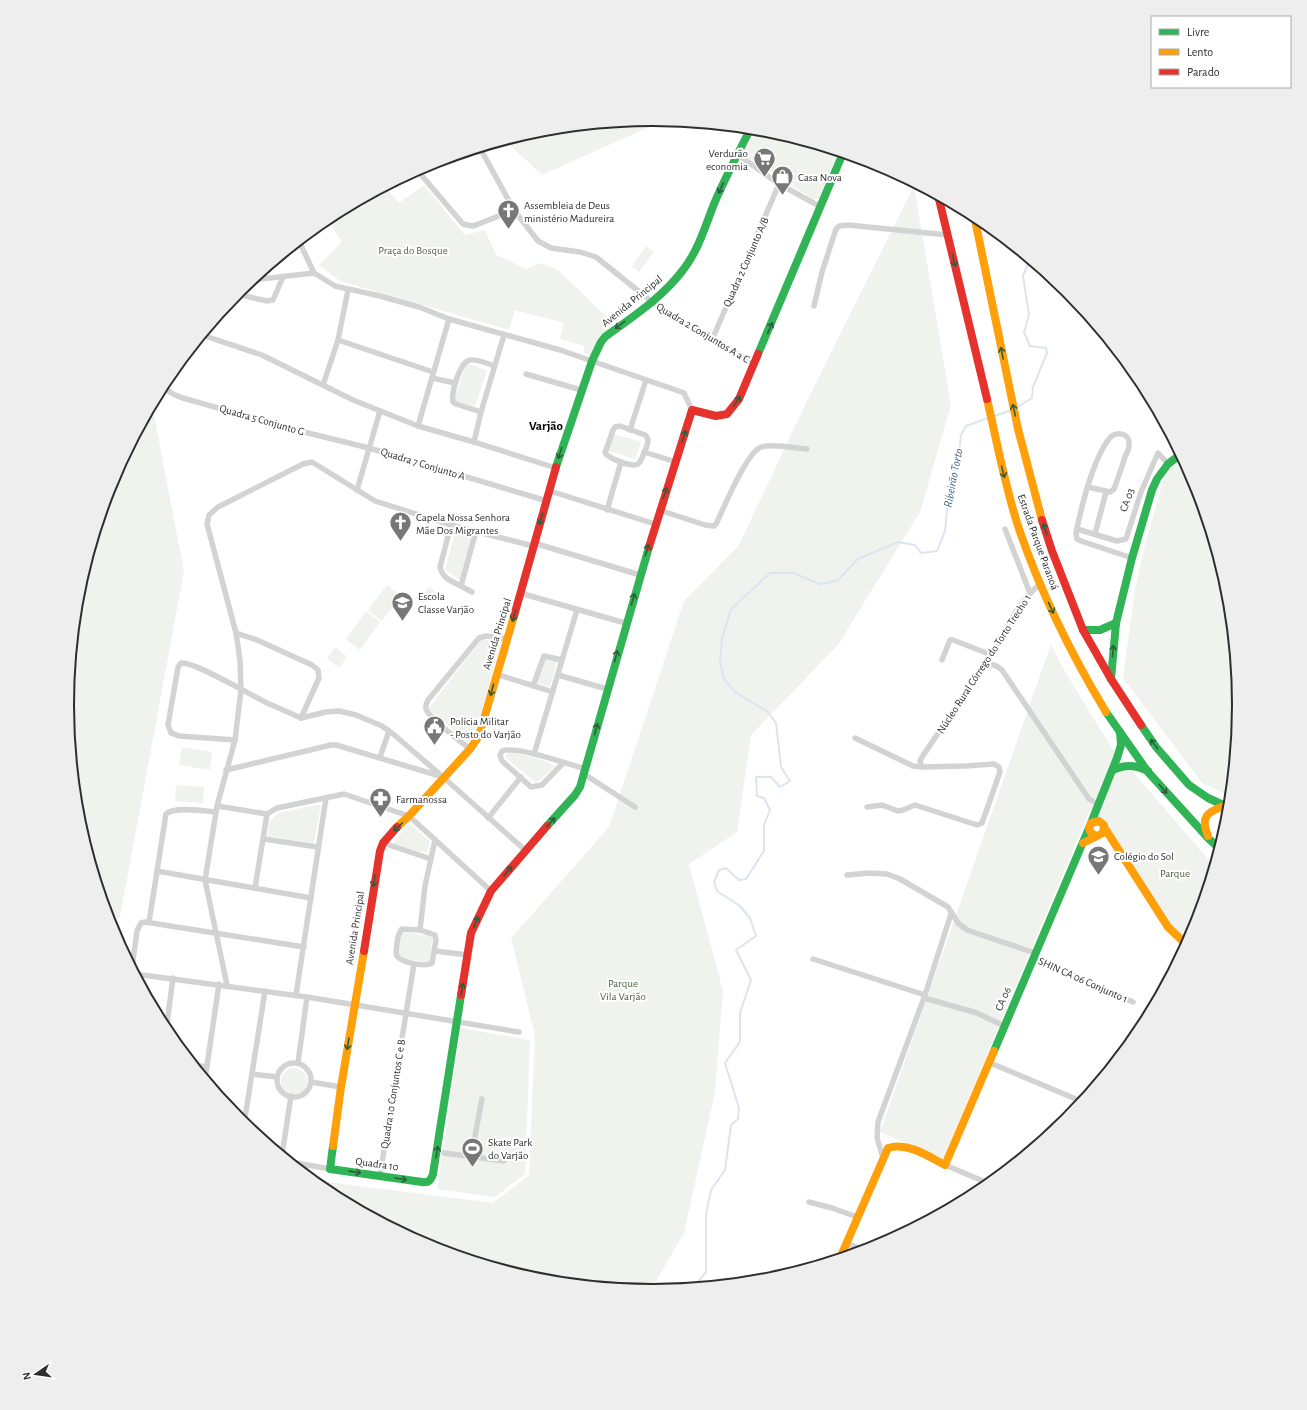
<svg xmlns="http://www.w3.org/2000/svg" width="1307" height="1410" font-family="'Alegreya Sans',sans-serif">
<rect width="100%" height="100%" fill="#fff"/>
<g fill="#f0f3ed">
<path d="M654,119H660L658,123L542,175L504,140L539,130Z"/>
<path d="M758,129L768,130L838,151L819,199H813L746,156L745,150Z"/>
<path d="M424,185L465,235L485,230L496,255L527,269L539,263L557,269L614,324L598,338L591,355L584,353V346L560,339L564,323L515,310L509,330L340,281L319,265L342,242L330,223L352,204L385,187L399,203Z"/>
<path d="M914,186L951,405L920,512L838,645L751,735L737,832L689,864L723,991L715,1092L684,1233L650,1291L539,1280L429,1247L327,1193L312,1180L493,1203L529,1175L535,1036L511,938L609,827L684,601L739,545L804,407Z"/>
<path d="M646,246L654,252L639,272L632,266Z"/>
<path d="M466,363L487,370L475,407L454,401Z"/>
<path d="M152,405L184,571L120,917L110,924L78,819L67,705L78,590L112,480Z"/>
<path d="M614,434L641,442L635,459L609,451Z"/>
<path d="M1185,462L1195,481L1229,591L1240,705L1231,797L1202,783L1123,678L1135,588L1145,545L1168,464Z"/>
<path d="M455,532L472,536L460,580L445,570Z"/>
<path d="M387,585L401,596L382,621L368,610Z"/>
<path d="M430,587L435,592L424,603L419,598Z"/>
<path d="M366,611L380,622L360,650L346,639Z"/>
<path d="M481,640H488L501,643L476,731L473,738L468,742L428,709Z"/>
<path d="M1051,644L1061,665L1110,745L1209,860L1213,872L1193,934L1188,936L1174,932L1090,810L943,1159L880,1132Z"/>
<path d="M335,647L347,657L339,668L327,658Z"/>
<path d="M544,658L557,662L550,687L537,683Z"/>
<path d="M182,747L212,752L210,770L179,765Z"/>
<path d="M509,751L545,761L555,767L536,783L505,757Z"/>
<path d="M176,785L204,787L203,803L175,801Z"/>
<path d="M321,804L314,843L268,836L269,822L278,813Z"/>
<path d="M408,824L411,825L430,841L427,853L395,846L393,843Z"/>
<path d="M401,932L433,936L429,962L398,958Z"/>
<path d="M461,1028L530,1040L525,1174L495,1197L437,1189Z"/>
<circle cx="294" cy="1081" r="13"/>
</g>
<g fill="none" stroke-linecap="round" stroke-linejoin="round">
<g stroke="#dbe5ef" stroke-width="2">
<path d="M1016,408L1032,398L1033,387L1047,353L1046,348L1030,346L1024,332L1029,315L1023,276L1030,259"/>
<path d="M994,416L1012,410"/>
<path d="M693,1288L706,1272V1214L711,1190L725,1170L731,1125L738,1119L739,1108L725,1063L740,1042V1013L751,980L736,950L756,936L750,918L740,906L717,891L714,882L719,870L726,868L739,880L746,879L764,851V825L770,810L764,798L757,796L756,777H771L780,787L790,781L781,767L776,723L768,712L735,692L724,679L720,661L722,639L731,609L770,573H794L819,584L828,583L838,580L858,559L898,542L915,545L921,553L937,551L945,531L949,489L958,463L961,435L966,426L988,418"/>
</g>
<g stroke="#d3d3d3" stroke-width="5.5">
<path d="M480,148L514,210L538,241L551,248L580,252L596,257L652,302L712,340L755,363"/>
<path d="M737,154L779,184L821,207"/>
<path d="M417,170L463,224L472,226L476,225L514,210"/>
<path d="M299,241L314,273"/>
<path d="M314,273L335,286L380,296L419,307L449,319L560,350L670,388L684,393L692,410"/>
<path d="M251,280L314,273"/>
<path d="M236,294L267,301L273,300L283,277"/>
<path d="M814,306L822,272L836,229L839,226L848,225L948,235"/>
<path d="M202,335L262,355L353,400L418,426L474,442L556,468"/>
<path d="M205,335L207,329"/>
<path d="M338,340L433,372"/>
<path d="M712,340L779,184"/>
<path d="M526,374L581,390"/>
<path d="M432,378L455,383"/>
<path d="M165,380C164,392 174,395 183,398L292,429L369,448L547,501"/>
<path d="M323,385L338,340L348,290"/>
<path d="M481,412L456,404L453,402C451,393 460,361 470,360C478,359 487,363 494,366"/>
<path d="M418,426L449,319"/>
<path d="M620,426L645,435C647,437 648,438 648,440C648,445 641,462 638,464C631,468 609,458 605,453L613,430L615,427Z"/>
<path d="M630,430L646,380"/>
<path d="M474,442L481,412L504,335"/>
<path d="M644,452L676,462"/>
<path d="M1088,487L1110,492L1114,489C1118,478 1122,467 1125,457C1127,453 1129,449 1129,445C1131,433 1115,430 1109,439C1093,459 1081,508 1076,533L1077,539L1081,541L1132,558"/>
<path d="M357,490L380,411"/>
<path d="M550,491L655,524"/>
<path d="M607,510L621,462"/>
<path d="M659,510L705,525L714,526L716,524C724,508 746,453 761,447C771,443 795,448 807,449"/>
<path d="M451,525L440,567C443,579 451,581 461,586"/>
<path d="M1005,529L1030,593"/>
<path d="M1077,529L1117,541L1126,539L1141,492L1158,453L1168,464"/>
<path d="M1095,534L1106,492"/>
<path d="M534,543L640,575"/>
<path d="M472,592L461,586L476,531"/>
<path d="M520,593L625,623"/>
<path d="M236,633L257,640L312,665L318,670L319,678L301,718"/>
<path d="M942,660L950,640H953L984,652L990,655"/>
<path d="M984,666C992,663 996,665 1002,670L1089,799L1099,805"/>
<path d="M496,674L553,692"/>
<path d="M558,675L607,689"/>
<path d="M533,686L544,656L562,660"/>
<path d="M301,718L326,712L339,711L356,715L382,726L392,733L443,777L525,850"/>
<path d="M855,738L913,766L922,767L966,766L994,764L999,767L1000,772L982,823L977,825L915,805L903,810L898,811L882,805L867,807"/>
<path d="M235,740L179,736L171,733L168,725L178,667L181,663C194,661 252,696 267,703C279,708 290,713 301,718"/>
<path d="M470,749C461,742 428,717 426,709C425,705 427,703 428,700L479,638L486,636L507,639"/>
<path d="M534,754L577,610"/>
<path d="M380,757L389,731"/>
<path d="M563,763L542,785L531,787L502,761L500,755L502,751C515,745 570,765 586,769"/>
<path d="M922,767L920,761L922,757C942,727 964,697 984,666C1002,639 1014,605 1040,584"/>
<path d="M226,770L331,745H336L440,776"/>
<path d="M584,774L635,807"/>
<path d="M217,806L267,814"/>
<path d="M267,814L277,808L344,794L409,816L491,891"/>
<path d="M488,818L521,777"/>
<path d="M264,839L318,847"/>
<path d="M383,843L431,859"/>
<path d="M157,871L311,898"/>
<path d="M847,875L869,873L887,874L900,879L948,907L958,923L967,930L1035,953"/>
<path d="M255,888L267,814"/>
<path d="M149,922L166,814C174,806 205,811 216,812"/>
<path d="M402,929L420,930L435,935L436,940L432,963C425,967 402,963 397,956C395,952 397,947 397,943C398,937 398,933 402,929Z"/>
<path d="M420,930L425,886L435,840"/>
<path d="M435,951L468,955"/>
<path d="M1033,958L1133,1002"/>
<path d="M813,959L925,995"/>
<path d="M132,968L137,931L141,923L145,922L304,947"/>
<path d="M135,974L307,997L519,1032"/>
<path d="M227,985L205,880L217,806L235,740L241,690L240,660L236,633L207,524L209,515L218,507L303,464L312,462L375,501L451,525L533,546"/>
<path d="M296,995L326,798"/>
<path d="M924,998L977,1013L1004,1026"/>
<path d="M166,1031L173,978"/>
<path d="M988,1062L1083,1102"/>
<path d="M298,1063L307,997"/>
<circle cx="294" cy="1080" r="17"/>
<path d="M194,1065L207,1067"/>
<path d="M252,1074L277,1077"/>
<path d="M205,1079L219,984"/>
<path d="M311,1082L341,1087"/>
<path d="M244,1124L265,991"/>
<path d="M444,1153L504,1161"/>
<path d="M282,1155L291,1096"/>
<path d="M471,1157L482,1099"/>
<path d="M883,1158L877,1138L878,1122L925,995L951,914"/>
<path d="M291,1162L330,1169"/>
<path d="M945,1165L990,1184"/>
<path d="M380,1175L414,964"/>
<path d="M809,1202L832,1208L857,1217"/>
<path d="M847,1243L865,1251"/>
</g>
<g stroke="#30b455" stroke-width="8">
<path d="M758,354L843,153"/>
<path d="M556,467L592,361L601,342L605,337C632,317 662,298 683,270C698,251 705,227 714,204C725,178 738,153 751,128"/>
<path d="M1083,630H1100L1116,623"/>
<path d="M1111,679L1116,623L1132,558L1152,490L1157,479L1168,464L1181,454"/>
<path d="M1106,712L1148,772L1209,839L1220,849"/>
<path d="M1141,725L1156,747L1189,785L1208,798L1230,808"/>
<path d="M1113,770C1126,764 1135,765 1148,771"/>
<path d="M1091,823L1117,758L1121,745L1120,732"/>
<path d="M547,826L575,795L580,787L649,547"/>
<path d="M994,1051L1089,828"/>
<path d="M333,1146L330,1169L422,1182C429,1183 431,1180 433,1174L461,995"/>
</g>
<g stroke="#ff9f0a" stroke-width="8">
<path d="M974,215L1018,429L1042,520"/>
<path d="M987,399C997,442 1005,487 1019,529C1041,593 1071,654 1106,712"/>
<path d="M397,827L409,816L470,749L479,736L514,616"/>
<path d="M1104,827L1168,927L1187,945"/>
<path d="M1208,836C1200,817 1207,812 1224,806"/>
<path d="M1083,843L1103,833L1104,825L1099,821L1091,823L1089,828L1091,833L1096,836"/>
<path d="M333,1146L341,1087L364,951"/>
<path d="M840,1258L888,1148C908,1142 928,1156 945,1165L994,1051"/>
</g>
<g stroke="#e5322d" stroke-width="8">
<path d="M938,195L987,399"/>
<path d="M1042,520L1052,551L1083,630L1111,679L1141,725"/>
<path d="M649,547L692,410L716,416L727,414L739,399L758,354"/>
<path d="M514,616L556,467"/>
<path d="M364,951L380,851L383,843L397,827"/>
<path d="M461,995L471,933L491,891L547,826"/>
</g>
</g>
<defs><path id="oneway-shaft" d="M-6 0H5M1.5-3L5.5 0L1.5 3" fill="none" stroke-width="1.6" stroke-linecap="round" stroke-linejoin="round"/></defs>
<g stroke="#2f5d3c">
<use href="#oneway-shaft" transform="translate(721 188) rotate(114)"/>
<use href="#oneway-shaft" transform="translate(954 261) rotate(77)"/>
<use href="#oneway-shaft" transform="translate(620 325) rotate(144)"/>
<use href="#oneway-shaft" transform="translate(770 328) rotate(-67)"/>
<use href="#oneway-shaft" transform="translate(1002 353) rotate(-101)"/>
<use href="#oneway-shaft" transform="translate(737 401) rotate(-58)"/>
<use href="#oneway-shaft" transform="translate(1014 410) rotate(-103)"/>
<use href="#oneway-shaft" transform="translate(684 436) rotate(-73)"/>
<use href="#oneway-shaft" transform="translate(560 453) rotate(108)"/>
<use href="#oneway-shaft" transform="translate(1003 472) rotate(76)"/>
<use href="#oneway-shaft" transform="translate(665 493) rotate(-71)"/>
<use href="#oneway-shaft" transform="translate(541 519) rotate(107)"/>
<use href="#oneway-shaft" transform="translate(1045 529) rotate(-107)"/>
<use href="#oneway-shaft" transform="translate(647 550) rotate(-73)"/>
<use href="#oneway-shaft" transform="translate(633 599) rotate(-74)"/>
<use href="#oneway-shaft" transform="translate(1051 608) rotate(65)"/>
<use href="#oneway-shaft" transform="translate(514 616) rotate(107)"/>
<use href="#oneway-shaft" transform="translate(1113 651) rotate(-84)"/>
<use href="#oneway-shaft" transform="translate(616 656) rotate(-75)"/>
<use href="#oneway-shaft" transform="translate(492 690) rotate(105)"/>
<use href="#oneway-shaft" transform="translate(596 729) rotate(-75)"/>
<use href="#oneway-shaft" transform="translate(1154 744) rotate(-127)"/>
<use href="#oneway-shaft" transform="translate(1163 789) rotate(50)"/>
<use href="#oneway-shaft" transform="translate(551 822) rotate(-47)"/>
<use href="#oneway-shaft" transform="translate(398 827) rotate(136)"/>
<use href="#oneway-shaft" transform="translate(508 871) rotate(-50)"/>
<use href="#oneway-shaft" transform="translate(374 881) rotate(100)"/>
<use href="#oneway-shaft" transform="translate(476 922) rotate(-67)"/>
<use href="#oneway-shaft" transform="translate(462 989) rotate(-81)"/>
<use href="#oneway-shaft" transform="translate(348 1044) rotate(99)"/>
<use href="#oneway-shaft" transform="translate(437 1152) rotate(-81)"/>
<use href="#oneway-shaft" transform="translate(355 1172) rotate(8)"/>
<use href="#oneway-shaft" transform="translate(401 1179) rotate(9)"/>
</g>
<defs>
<symbol id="supermarket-pin" viewBox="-11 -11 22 30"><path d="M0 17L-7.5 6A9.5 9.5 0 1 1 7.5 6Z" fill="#777" stroke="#fff"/><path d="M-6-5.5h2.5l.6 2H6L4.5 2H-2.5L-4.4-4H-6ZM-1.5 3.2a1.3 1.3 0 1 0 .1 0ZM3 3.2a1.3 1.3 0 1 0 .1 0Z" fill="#fff"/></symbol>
<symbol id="shop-pin" viewBox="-11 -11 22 30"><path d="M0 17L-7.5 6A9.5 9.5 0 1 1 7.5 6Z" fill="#777" stroke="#fff"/><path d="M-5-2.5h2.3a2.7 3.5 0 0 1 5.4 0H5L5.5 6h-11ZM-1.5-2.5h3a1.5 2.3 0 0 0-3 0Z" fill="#fff"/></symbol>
<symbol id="church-pin" viewBox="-11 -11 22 30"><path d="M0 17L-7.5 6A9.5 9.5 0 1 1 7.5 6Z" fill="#777" stroke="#fff"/><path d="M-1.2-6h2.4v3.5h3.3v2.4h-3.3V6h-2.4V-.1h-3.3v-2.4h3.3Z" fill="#fff"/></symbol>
<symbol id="school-pin" viewBox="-11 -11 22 30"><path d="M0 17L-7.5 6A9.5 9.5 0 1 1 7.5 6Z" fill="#777" stroke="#fff"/><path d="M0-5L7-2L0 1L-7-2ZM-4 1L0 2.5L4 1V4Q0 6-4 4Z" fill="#fff"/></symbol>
<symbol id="civic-pin" viewBox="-11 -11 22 30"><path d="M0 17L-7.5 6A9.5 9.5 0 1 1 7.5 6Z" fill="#777" stroke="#fff"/><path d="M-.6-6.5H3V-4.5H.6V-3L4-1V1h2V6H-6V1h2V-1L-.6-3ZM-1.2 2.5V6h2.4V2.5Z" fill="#fff"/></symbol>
<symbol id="pharmacy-pin" viewBox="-11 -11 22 30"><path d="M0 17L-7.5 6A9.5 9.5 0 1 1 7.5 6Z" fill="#777" stroke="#fff"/><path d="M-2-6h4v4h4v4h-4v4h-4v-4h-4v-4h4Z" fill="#fff"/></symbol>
<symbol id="university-pin" viewBox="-11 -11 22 30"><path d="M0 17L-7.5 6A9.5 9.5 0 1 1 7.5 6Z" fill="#777" stroke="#fff"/><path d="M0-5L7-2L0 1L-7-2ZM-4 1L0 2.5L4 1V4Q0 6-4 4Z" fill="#fff"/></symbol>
<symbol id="stadium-pin" viewBox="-11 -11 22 30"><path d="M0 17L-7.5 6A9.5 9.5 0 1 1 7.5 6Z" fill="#777" stroke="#fff"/><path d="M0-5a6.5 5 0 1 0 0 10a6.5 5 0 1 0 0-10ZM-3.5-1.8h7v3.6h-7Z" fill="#fff"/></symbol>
</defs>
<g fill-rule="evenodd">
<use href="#supermarket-pin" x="752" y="146" width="25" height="34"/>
<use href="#shop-pin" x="770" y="164" width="25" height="34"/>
<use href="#church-pin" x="496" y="198" width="25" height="34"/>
<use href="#church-pin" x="388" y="510" width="25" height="34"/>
<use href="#school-pin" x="390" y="590" width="25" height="34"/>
<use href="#civic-pin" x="422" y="714" width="25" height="34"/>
<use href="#pharmacy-pin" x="368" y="786" width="25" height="34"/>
<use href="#university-pin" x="1086" y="844" width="25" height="34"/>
<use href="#stadium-pin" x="460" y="1136" width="25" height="34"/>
</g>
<g text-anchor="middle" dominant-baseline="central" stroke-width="4" stroke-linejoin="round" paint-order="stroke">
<g font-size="11" fill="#2e2e2e" stroke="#fff" text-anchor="start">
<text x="748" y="153" text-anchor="end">Verdurão<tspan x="748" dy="13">economia</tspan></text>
<text x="798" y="177">Casa Nova</text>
<text x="524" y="205">Assembleia de Deus<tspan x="524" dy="13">ministério Madureira</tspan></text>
<text x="416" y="517">Capela Nossa Senhora<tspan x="416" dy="13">Mãe Dos Migrantes</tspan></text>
<text x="418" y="596">Escola<tspan x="418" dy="13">Classe Varjão</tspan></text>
<text x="450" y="721">Polícia Militar<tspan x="450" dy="13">- Posto do Varjão</tspan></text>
<text x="396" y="799">Farmanossa</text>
<text x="1114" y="856">Colégio do Sol</text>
<text x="488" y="1142">Skate Park<tspan x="488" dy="13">do Varjão</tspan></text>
</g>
<g font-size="11" fill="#4e6541" stroke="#fff">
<text x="413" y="250">Praça do Bosque</text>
<text x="1175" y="873">Parque</text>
<text x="623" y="983">Parque<tspan x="623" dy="13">Vila Varjão</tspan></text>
</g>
<g font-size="11" fill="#2e2e2e" stroke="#fff">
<text transform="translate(746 262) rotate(-66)">Quadra 2 Conjunto A/B</text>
<text transform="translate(632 301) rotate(-39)">Avenida Principal</text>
<text transform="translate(703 333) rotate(31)">Quadra 2 Conjuntos A a C</text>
<text transform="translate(262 420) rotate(16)">Quadra 5 Conjunto G</text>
<text transform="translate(423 464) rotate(17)">Quadra 7 Conjunto A</text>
<text transform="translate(1127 500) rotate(-71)">CA 03</text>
<text transform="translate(1038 542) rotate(70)">Estrada Parque Paranoá</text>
<text transform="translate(497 634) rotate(-73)">Avenida Principal</text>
<text transform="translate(984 664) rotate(-57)">Núcleo Rural Córrego do Torto Trecho 1</text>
<text transform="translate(355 928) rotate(-81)">Avenida Principal</text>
<text transform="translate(1083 980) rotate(24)">SHIN CA 06 Conjunto 1</text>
<text transform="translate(1003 999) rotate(-66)">CA 06</text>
<text transform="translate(393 1094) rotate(-81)">Quadra 10 Conjuntos C e B</text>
<text transform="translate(377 1164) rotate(8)">Quadra 10</text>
</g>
<g font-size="12" font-style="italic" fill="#456787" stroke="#fff">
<text transform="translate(953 478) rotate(-79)">Ribeirão Torto</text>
</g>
<g font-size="13" font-weight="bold" fill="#000" stroke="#fff">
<text x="546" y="426">Varjão</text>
</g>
</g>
<path d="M0 0H1307V1410H0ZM74 705a579 579 0 1 1 1158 0a579 579 0 1 1-1158 0Z" fill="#eee" fill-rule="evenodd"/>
<path fill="none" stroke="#2e2e2e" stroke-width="2" d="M74 705a579 579 0 1 1 1158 0a579 579 0 1 1-1158 0Z"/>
<rect x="1151" y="16" width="140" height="72" fill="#ffffff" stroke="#ababab"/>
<rect x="1159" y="29" width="20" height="6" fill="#30b455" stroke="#ababab"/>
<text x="1187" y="36" font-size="12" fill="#2e2e2e">Livre</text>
<rect x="1159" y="49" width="20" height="6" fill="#ff9f0a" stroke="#ababab"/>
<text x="1187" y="56" font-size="12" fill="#2e2e2e">Lento</text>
<rect x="1159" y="69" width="20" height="6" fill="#e5322d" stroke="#ababab"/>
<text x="1187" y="76" font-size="12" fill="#2e2e2e">Parado</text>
<g transform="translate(36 1374) rotate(257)" stroke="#ffffff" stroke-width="3" paint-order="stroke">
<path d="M0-3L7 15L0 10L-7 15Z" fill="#2e2e2e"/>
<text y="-6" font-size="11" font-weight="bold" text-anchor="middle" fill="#2e2e2e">N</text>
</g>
</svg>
